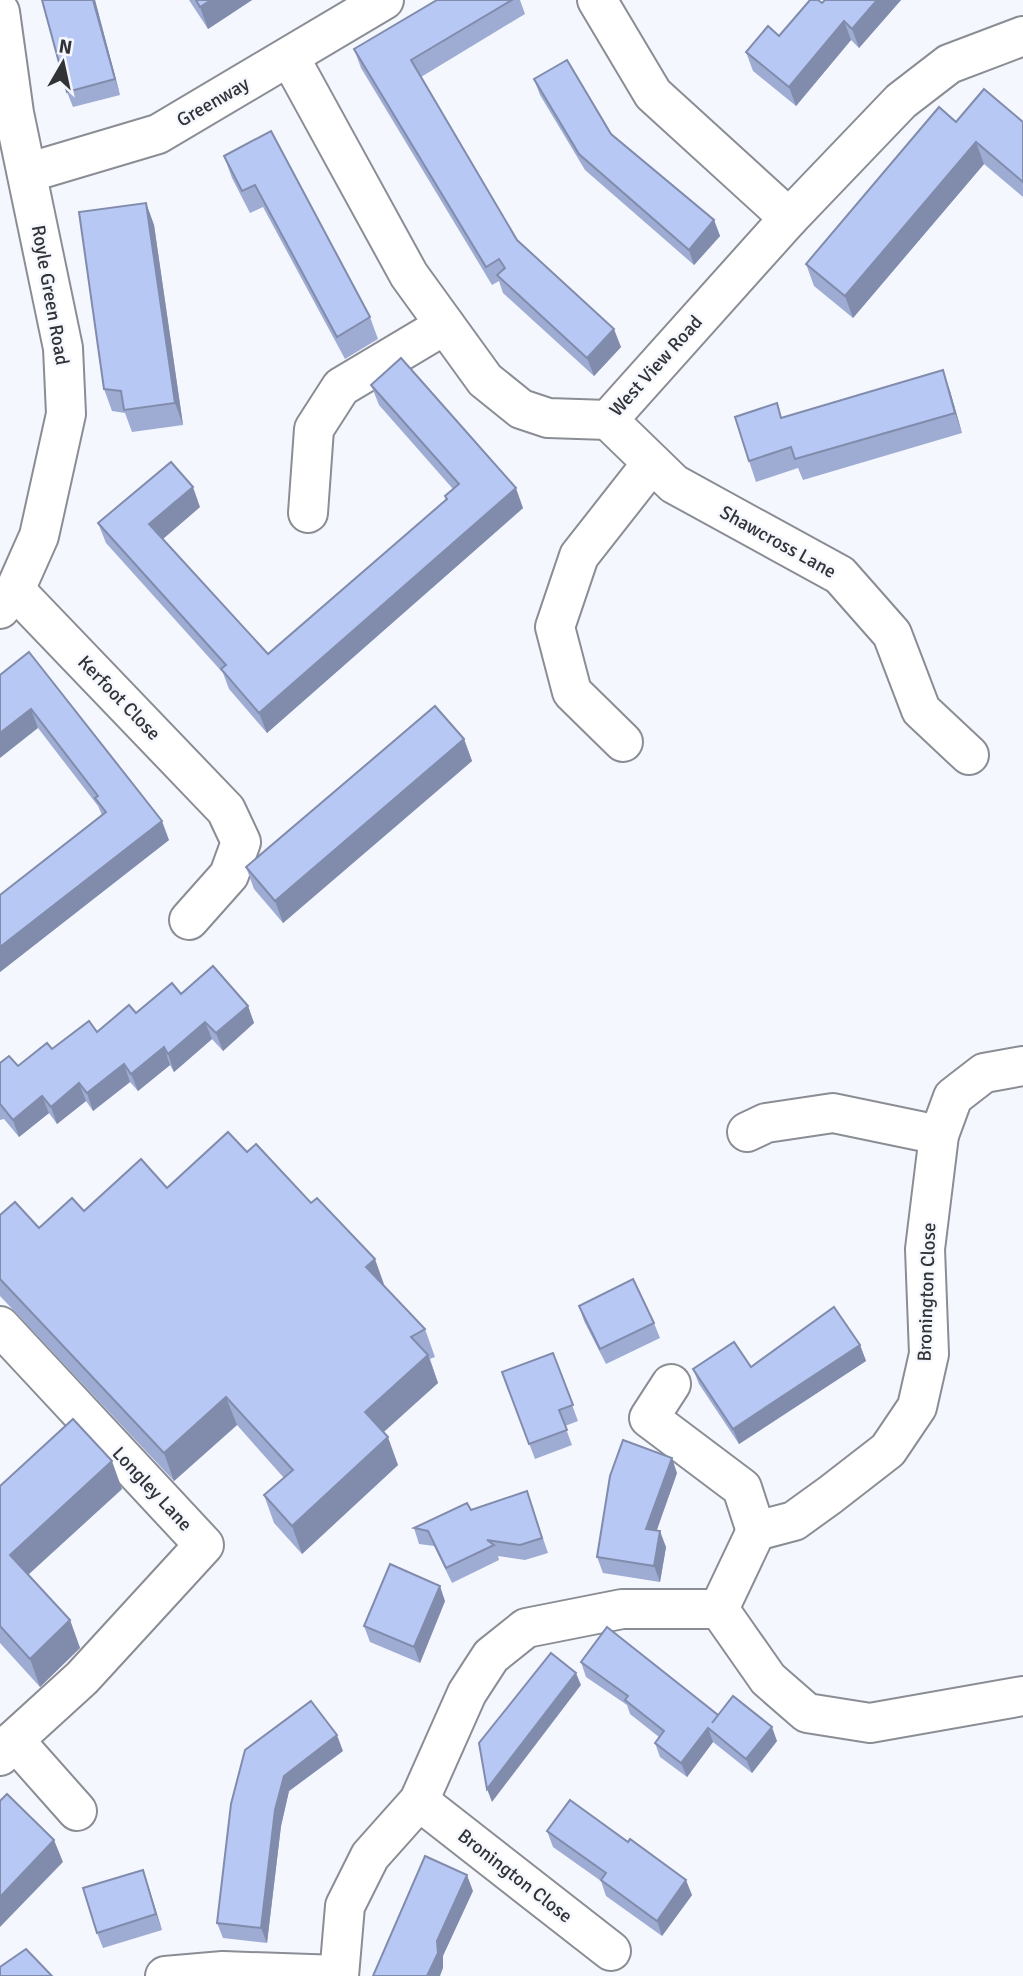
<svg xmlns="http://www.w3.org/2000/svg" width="1023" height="1976" font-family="Signika,sans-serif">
<rect width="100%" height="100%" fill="#f5f7ff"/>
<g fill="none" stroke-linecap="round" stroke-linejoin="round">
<defs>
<g id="minor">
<path d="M597,0L653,94L789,218"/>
<path d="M290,58L409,275L485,380L521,409L548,418L608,420L789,218L901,101L949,64L1023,36"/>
<path d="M27,173L158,134L384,0"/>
<path d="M608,420L674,484L840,575L892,634L921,710L969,755"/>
<path d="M308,513L314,429L341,387L445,325"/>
<path d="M15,590L226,810L241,842L229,875L189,920"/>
<path d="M623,742L572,692L555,627L579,556L652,463"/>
<path d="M747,1132L766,1123L833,1113L939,1135"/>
<path d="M0,1326L204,1545L82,1678L14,1740"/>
<path d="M671,1384L649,1418L742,1488L756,1531"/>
<path d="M719,1609L768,1679L807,1713L870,1723L1023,1696"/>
<path d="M0,1756L14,1740L77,1811"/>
<path d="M419,1801L611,1951"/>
<path d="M165,1976L223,1971L339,1975"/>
<path d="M339,1976L345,1906L370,1856L419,1801L467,1693L491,1656L526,1628L622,1609H719L756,1531L794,1521L830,1495L888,1450L917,1407L929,1354L925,1249L939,1135L953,1097L984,1073L1023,1066"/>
</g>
<path id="major" d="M0,12L14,113L63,348L66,414L39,536L15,590L0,609"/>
</defs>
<use href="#minor" stroke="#8b8d94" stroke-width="42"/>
<use href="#major" stroke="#8b8d94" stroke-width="42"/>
<use href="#minor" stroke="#fff" stroke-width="38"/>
<use href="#major" stroke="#fff" stroke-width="38"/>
</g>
<g fill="#9eacd3">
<path d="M95,0L120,95L73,107L67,92Z"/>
<path d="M189,0H252L208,29Z"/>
<path d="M437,0H520L525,14L421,77L517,240L621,347L594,376L503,293L499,281L492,285L361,68L354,49Z"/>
<path d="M825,0H901L859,48L851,40L796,106L753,71L746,52L779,36Z"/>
<path d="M534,79L611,134L714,220L720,236L694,265L585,170L540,95Z"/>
<path d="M956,122H1023V197L984,164L853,318L814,286L806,264Z"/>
<path d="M271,131L370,317L378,339L345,359L263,207L250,213L232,178L224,156Z"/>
<path d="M146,203L154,225L183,425L132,432L125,413L112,411L104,389Z"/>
<path d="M371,385L523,508L267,733L229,689L223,673L106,543L98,523L200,507L163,539L268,654L446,501L445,496L453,489L379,405Z"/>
<path d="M950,391L962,433L803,480L798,468L756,482L749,461L777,403L782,418Z"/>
<path d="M0,675L169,840L0,972V895L102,815L98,806L38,728Z"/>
<path d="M464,739L472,761L283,923L254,889L246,867Z"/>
<path d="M181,994L248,1006L254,1023L223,1051L212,1039L174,1072L170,1065L138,1091L130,1082L93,1111L86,1101L57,1124L49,1113L19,1137L4,1119L0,1120V1063L18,1066L52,1049L97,1032L136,1013Z"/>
<path d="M247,1152L385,1287L425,1329L435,1357L430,1359L438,1383L383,1432L398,1465L302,1554L274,1523L264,1495L284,1478L237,1425L174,1481L0,1296V1215L39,1228L84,1211L167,1188Z"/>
<path d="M579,1306L654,1323L660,1338L606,1364L584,1321Z"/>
<path d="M860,1345L866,1361L739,1444L699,1384L693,1369L751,1367Z"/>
<path d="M553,1353L578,1421L565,1426L572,1445L535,1459L502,1372Z"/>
<path d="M677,1473L656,1531L666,1547L660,1582L603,1573L597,1557Z"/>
<path d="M0,1486L122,1489L28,1575L70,1620L80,1648L40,1687L0,1643Z"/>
<path d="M527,1491L548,1553L525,1560L498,1556L499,1560L452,1583L434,1546L419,1544L414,1528Z"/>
<path d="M445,1601L420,1663L370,1642L364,1626Z"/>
<path d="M581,1662L718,1715L777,1741L752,1773L713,1742L687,1777L660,1757L655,1743L659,1737L630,1714L627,1705L586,1677Z"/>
<path d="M343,1751L289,1791L281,1826L267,1943L223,1938L217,1923L231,1804Z"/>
<path d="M547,1831L692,1895L662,1936L606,1896L601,1881L553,1847Z"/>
<path d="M143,1870L162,1930L103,1948L97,1933Z"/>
</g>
<g fill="#818cac">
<path d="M93,0H95L120,95L115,79Z"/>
<path d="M211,0H252L208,29L200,7Z"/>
<path d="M877,0H901L859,48L852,29Z"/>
<path d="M844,21L851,40L796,106L789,87Z"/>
<path d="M976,142L984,164L853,318L845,296Z"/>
<path d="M146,203L154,225L183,425L175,403Z"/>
<path d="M714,220L720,236L694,265L689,250Z"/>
<path d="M614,329L621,347L594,376L587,358Z"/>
<path d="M943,370L950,391L962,433L955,413Z"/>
<path d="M193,487L200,507L157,544L149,524Z"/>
<path d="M516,488L523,508L267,733L259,713Z"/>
<path d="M31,709L38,728L0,758V733Z"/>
<path d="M464,739L472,761L283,923L275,901Z"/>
<path d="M162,821L169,840L0,972V947Z"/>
<path d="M248,1006L254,1023L223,1051L216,1033Z"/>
<path d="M205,1022L212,1039L174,1072L168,1054Z"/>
<path d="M164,1047L170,1065L138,1091L131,1074Z"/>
<path d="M124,1064L130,1082L93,1111L87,1093Z"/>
<path d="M79,1083L86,1101L57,1124L51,1107Z"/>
<path d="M42,1096L49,1113L19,1137L13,1120Z"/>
<path d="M375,1259L385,1287L366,1267Z"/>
<path d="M860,1345L866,1361L739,1444L733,1429Z"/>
<path d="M428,1355L438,1383L375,1440L365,1412Z"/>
<path d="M226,1397L237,1425L174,1481L164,1453Z"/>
<path d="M388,1437L398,1465L302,1554L292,1526Z"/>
<path d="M672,1458L677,1473L652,1544L646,1529Z"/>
<path d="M112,1461L122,1489L20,1582L10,1555Z"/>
<path d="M660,1531L666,1547L660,1582L654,1566Z"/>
<path d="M440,1586L445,1601L420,1663L414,1647Z"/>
<path d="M70,1620L80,1648L40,1687L30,1659Z"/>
<path d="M576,1673L581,1685L492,1802L487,1789Z"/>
<path d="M772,1727L777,1741L752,1773L746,1759Z"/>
<path d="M708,1728L713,1742L687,1777L681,1763Z"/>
<path d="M337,1735L343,1751L289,1791L281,1826L267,1943L261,1928L275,1810L284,1776Z"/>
<path d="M54,1840L63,1862L0,1927V1897Z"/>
<path d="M143,1870L148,1885L162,1930L156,1914Z"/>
<path d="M467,1875L473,1891L443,1956V1968L440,1976H427L437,1941Z"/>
<path d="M686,1880L692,1895L662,1936L657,1921Z"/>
</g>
<g fill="#b8c8f5" stroke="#818cac" stroke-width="2">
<path d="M42,0H93L115,79L67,92Z"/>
<path d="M196,0H211L200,7Z"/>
<path d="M437,0H512L411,60L517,240L614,329L587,358L497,275L505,268L499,259L486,267L354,49Z"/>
<path d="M810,0H818L822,3L825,0H877L852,29L844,21L789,87L746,52L768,26L779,36Z"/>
<path d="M567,60L611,134L714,220L689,250L579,154L534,79Z"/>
<path d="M984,89L1023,122V182L976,142L845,296L806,264L939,107L956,122Z"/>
<path d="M271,131L370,317L337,337L255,185L242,191L224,156Z"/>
<path d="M146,203L175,403L124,410L121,391L104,389L79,212Z"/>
<path d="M401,358L516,488L259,713L221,669L226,665L98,523L171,462L193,487L149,524L268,654L447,499L445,496L459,484L371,385Z"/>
<path d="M943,370L955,413L795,459L791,447L749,461L735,417L777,403L781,418Z"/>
<path d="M29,652L162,821L0,947V895L106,812L95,798L98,796L31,709L0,733V675Z"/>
<path d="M435,706L464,739L275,901L246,867Z"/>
<path d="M213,966L248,1006L216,1033L205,1022L168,1054L164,1047L131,1074L124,1064L87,1093L79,1083L51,1107L42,1096L13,1120L0,1104V1063L9,1056L18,1066L47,1043L52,1049L89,1021L97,1032L129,1005L136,1013L172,983L181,994Z"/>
<path d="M228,1132L247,1152L256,1144L311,1203L317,1198L375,1259L366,1267L425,1329L411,1337L428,1355L365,1412L388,1437L292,1526L264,1495L293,1470L226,1397L164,1453L0,1279V1215L15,1202L39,1228L72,1198L84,1211L141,1159L167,1188Z"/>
<path d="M633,1279L654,1323L600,1349L579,1306Z"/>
<path d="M834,1307L860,1345L733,1429L693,1369L734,1342L751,1367Z"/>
<path d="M553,1353L573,1405L559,1410L567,1430L529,1444L502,1372Z"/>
<path d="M73,1419L112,1461L10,1555L70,1620L30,1659L0,1626V1486Z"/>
<path d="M623,1440L672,1458L646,1529L660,1531L654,1566L597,1557L610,1476Z"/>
<path d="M527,1491L542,1538L520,1545L487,1540L494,1545L446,1568L428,1531L414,1528L467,1503L471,1510Z"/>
<path d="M390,1564L440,1586L414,1647L364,1626Z"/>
<path d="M607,1627L718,1715L712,1723L733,1696L772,1727L746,1759L708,1728L681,1763L655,1743L664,1731L625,1700L628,1696L581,1662Z"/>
<path d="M551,1653L576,1673L487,1789L479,1743Z"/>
<path d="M311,1701L337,1735L284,1776L275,1810L261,1928L217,1923L231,1804L245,1750Z"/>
<path d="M7,1794L54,1840L0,1897V1801Z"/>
<path d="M570,1800L628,1842L630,1839L686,1880L657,1921L601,1880L606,1873L547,1831Z"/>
<path d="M425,1856L467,1875L437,1941L438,1953L427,1976H373Z"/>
<path d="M143,1870L156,1914L97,1933L83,1888Z"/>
<path d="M26,1949L52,1976H0V1967Z"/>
</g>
<g text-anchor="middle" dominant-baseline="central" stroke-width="5" stroke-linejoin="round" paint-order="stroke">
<g font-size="19" fill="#323336" stroke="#f5f7ff">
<text transform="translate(213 102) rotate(-30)">Greenway</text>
<text transform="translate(50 295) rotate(80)">Royle Green Road</text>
<text transform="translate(656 366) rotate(-48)">West View Road</text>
<text transform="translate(778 542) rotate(29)">Shawcross Lane</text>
<text transform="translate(119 698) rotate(46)">Kerfoot Close</text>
<text transform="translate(927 1292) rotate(-88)">Bronington Close</text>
<text transform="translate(152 1489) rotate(47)">Longley Lane</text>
<text transform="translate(515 1876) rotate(38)">Bronington Close</text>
</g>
</g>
<g transform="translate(63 63) rotate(9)" stroke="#f5f7ff" stroke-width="5" paint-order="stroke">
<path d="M0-5L12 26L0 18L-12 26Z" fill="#323336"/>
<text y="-10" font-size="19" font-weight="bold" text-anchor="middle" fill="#323336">N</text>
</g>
</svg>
